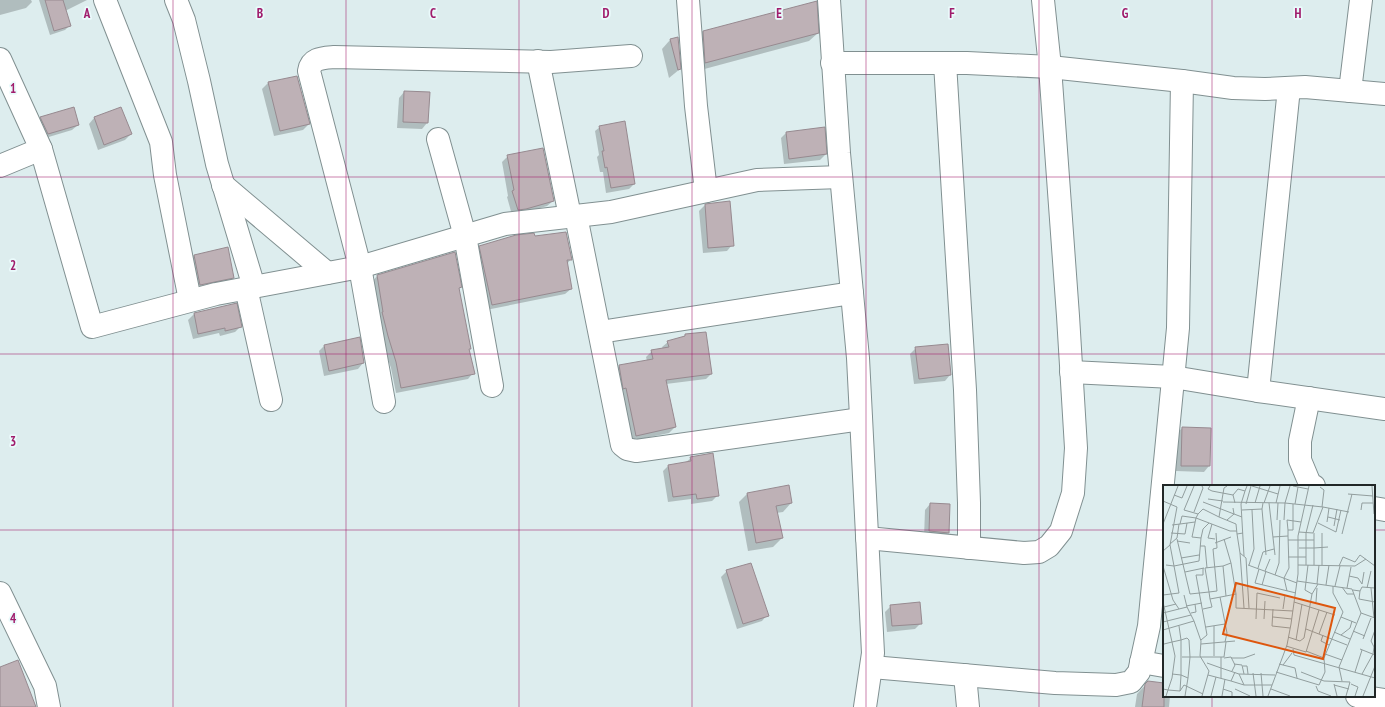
<svg xmlns="http://www.w3.org/2000/svg" width="1385" height="707" font-family="'PT Sans Narrow',sans-serif">
<rect width="100%" height="100%" fill="#ddedee"/>
<g fill="#0003">
<path d="M0,0H31L32,2L26,8L0,15Z"/>
<path d="M39,0H87L65,11L70,25L65,30L50,35Z"/>
<path d="M703,31L818,33L809,41L697,71L695,40Z"/>
<path d="M677,38L680,69L669,78L662,49L670,40Z"/>
<path d="M297,77L309,124L303,130L274,136L262,89L268,83Z"/>
<path d="M404,92L429,93L427,123L422,129L397,128L399,98Z"/>
<path d="M121,108L131,134L125,140L98,150L89,124L94,118Z"/>
<path d="M41,118L78,125L72,130L42,139L35,123Z"/>
<path d="M600,127L634,184L629,189L606,193L603,172H600L597,157L599,155L595,131Z"/>
<path d="M786,133L826,154L820,160L784,164L781,138Z"/>
<path d="M508,156L553,201L547,206L520,214L512,215L507,197L508,196L502,162Z"/>
<path d="M705,205L732,245L727,251L703,253L699,211Z"/>
<path d="M534,238L571,259L567,264L571,289L565,294L486,310L474,252L480,247Z"/>
<path d="M194,255L233,278L227,283L194,290L188,261Z"/>
<path d="M377,276L460,287L459,289L473,373L468,379L396,393L391,368L382,342L372,282Z"/>
<path d="M236,304L241,326L235,332L220,336L219,333L193,339L188,320L194,314Z"/>
<path d="M685,335L711,374L706,379L666,384L675,427L669,433L631,441L614,371L619,366L647,361L646,357L652,351L663,349L662,347L668,342L684,337Z"/>
<path d="M324,346L363,363L358,369L324,376L319,351Z"/>
<path d="M916,348L950,375L945,381L914,384L910,354Z"/>
<path d="M1182,428L1210,429L1209,466L1204,472L1176,471L1177,434Z"/>
<path d="M691,458L718,495L712,501L691,504V499L668,502L663,471L668,466L685,463Z"/>
<path d="M747,494L791,503L783,512L776,513L782,538L773,547L748,551L739,502Z"/>
<path d="M930,504L948,533L942,539L924,537L925,510Z"/>
<path d="M727,571L767,615L762,621L737,629L721,577Z"/>
<path d="M891,606L921,623L915,629L887,632L885,612Z"/>
<path d="M1148,682L1164,684V696H1170L1169,707H1135L1137,694Z"/>
</g>
<g fill="#beb1b6" stroke="#978a90">
<path d="M45,0H63L71,26L54,31Z"/>
<path d="M817,1L819,33L705,63L703,31Z"/>
<path d="M678,37L681,69L678,70L670,39Z"/>
<path d="M297,76L310,124L280,131L268,82Z"/>
<path d="M404,91L430,92L428,123L403,122Z"/>
<path d="M74,107L79,125L48,134L40,117Z"/>
<path d="M121,107L132,134L104,145L94,117Z"/>
<path d="M625,121L635,184L611,188L607,167L605,168L602,151H604L599,126Z"/>
<path d="M825,127L827,154L789,159L786,132Z"/>
<path d="M543,148L554,201L526,209L518,210L512,191L514,190L507,155Z"/>
<path d="M730,201L734,246L708,248L705,204Z"/>
<path d="M566,232L572,260H567L572,289L492,305L479,246L516,235L534,233L535,236Z"/>
<path d="M228,247L234,278L200,285L194,255Z"/>
<path d="M455,252L462,287L459,288L471,349H469L475,374L401,388L396,362L388,336L382,312H383L377,275Z"/>
<path d="M237,303L242,327L225,331V328L198,334L194,313Z"/>
<path d="M706,332L712,374L666,380L676,427L636,436L626,388L623,389L619,365L653,359L651,350L669,347L667,341L685,336V334Z"/>
<path d="M360,337L364,363L329,371L324,345Z"/>
<path d="M948,344L951,375L919,379L915,347Z"/>
<path d="M1182,427L1211,428L1210,466H1181Z"/>
<path d="M713,453L719,496L697,499L696,494L673,497L668,465L691,461L690,457Z"/>
<path d="M789,485L792,503L776,506L783,538L756,543L747,493Z"/>
<path d="M930,503L950,504L949,533L929,531Z"/>
<path d="M751,563L769,616L743,624L726,570Z"/>
<path d="M920,602L922,624L892,626L890,605Z"/>
<path d="M18,660L36,707H0V667Z"/>
<path d="M1148,681L1164,683V707H1142L1145,684Z"/>
</g>
<g fill="none" stroke-linecap="round" stroke-linejoin="round">
<defs>
<g id="minor">
<path d="M105,0L161,142L165,175L190,300"/>
<path d="M176,0L184,20L199,81L217,164L254,287"/>
<path d="M688,0L696,106L706,191"/>
<path d="M829,0L839,153L858,358L873,653L865,707"/>
<path d="M0,59L41,149L0,166"/>
<path d="M538,61L570,216"/>
<path d="M832,63H967L1050,67L1182,81L1233,88L1265,89L1305,87L1385,94"/>
<path d="M945,63L965,390L969,503V548"/>
<path d="M1350,91L1361,0"/>
<path d="M438,139L465,236L492,386"/>
<path d="M41,149L92,327L216,294L360,267L505,224L611,212L757,180L841,177"/>
<path d="M223,185L327,273"/>
<path d="M576,216L622,445L627,449L636,451L861,419"/>
<path d="M246,288L271,400"/>
<path d="M600,332L852,293"/>
<path d="M1071,372L1173,377L1258,391L1385,409"/>
<path d="M1258,391L1289,88"/>
<path d="M1309,398L1300,441V460L1310,484L1314,486"/>
<path d="M384,402L360,267L309,71C311,58 322,58 334,57L551,62L631,56"/>
<path d="M1374,508L1385,510"/>
<path d="M867,538L1024,553L1039,552L1049,546L1061,531L1073,493L1076,448L1068,316L1050,67L1043,0"/>
<path d="M0,593L45,686L49,707"/>
<path d="M1141,662L1164,666"/>
<path d="M872,667L1055,683L1116,685L1131,682L1139,672L1149,626L1178,328L1182,81"/>
<path d="M965,675L968,707"/>
<path d="M1357,696L1385,700"/>
</g>
</defs>
<use href="#minor" stroke="#819091" stroke-width="24"/>
<use href="#minor" stroke="#fff" stroke-width="22"/>
</g>
<path fill="none" stroke="#a01c6c" stroke-width="1" stroke-opacity="0.55" d="M173,0V707M346,0V707M519,0V707M692,0V707M866,0V707M1039,0V707M1212,0V486M0,177H1385M0,354H1385M0,530H1164M1374,530H1385M1212,696V707"/>
<g transform="translate(1163 485)">
<rect width="212" height="212" fill="#ddedee"/>
<path fill="none" stroke="#929e9e" stroke-width="1" d="M31,1L21,25L35,29L40,24L56,32L61,3L64,1M47,1L45,4L49,6L70,10L72,18M89,1L115,9M127,1L122,18L160,22L150,48L136,47M130,1L145,4M209,1L211,29M157,2L161,5L159,22M185,9L210,11M11,10L19,13L24,1M70,10L75,4L82,6L84,1M45,14L60,16M0,16L14,22L7,60M40,17L71,29L70,23M60,17L122,18L121,35M92,18L97,1M101,18L107,1M106,18L112,70M113,18L117,1M83,19L88,1M132,19L135,2M160,22L186,27M99,24L103,70M79,25L99,24L100,18M198,25L199,18H210M31,27L40,3L39,1M56,32L73,39L74,49L80,48M165,32L177,35M64,35L71,29L79,32M114,35L115,18M124,35L125,45H130V19M124,35L138,37M164,37L166,23M46,38L40,44L38,53L29,52L33,33L67,46H74M155,38L173,47L178,25M0,39L15,1M17,39L32,37M49,39L45,53L52,54M9,40L17,39L19,31L33,33L35,29M171,41L174,24M8,48L22,49L24,38M53,48L54,63L50,64L54,106L46,107L47,114L63,111L60,81L68,78L61,54M151,48V80M159,48V80M74,49L77,68L83,73L86,123M179,49L189,9M110,52L125,51V45M14,54L27,109L46,107L42,83L60,81M125,55H151M14,56L27,58M52,58L68,52M7,59L14,53L16,39M37,61H42L44,83M136,63H151M151,63L165,62M0,66L7,60L11,81L36,76L38,53M77,68L81,123M81,71L78,19L82,6M125,72H143M18,73L36,70M192,77L197,70L212,81M85,80L134,98M86,80L91,64L89,25M135,80L192,81L203,74M143,80V48L150,20M145,80L142,105L149,109M0,81L10,115L16,124L24,122L21,110M176,81L180,72L192,77M95,83L100,67L111,64M96,84L92,98L133,108M102,86L107,74M22,87L41,83M112,90L116,78L117,35M186,91L195,93L199,99M134,96L189,104L198,128L212,133M154,99L156,80M199,99L201,87M99,100L103,86M163,100L166,80M172,101L177,81M179,102L184,109H191M184,103L188,82M204,103L208,86M208,103L211,133M190,105L197,106L199,102L212,103M124,106L121,93L126,83L125,51M197,106L196,114L212,117M73,109V123L130,126M0,110L16,108L11,81L3,80M63,111L73,109L68,78M57,112L64,148L62,157M0,117L9,157L1,159M131,117L172,130M153,117L154,103M23,121L39,118M1,122L13,119M24,122L31,136M40,124L49,122L47,114M110,124L109,141L127,143M120,124L122,110M0,128L16,124M28,128L33,127L32,119M110,132L129,134M178,132L193,138M93,134L94,108L117,113M101,134L102,116M0,137L28,130M43,142L62,139M143,144L184,160M0,145L31,136L38,156L37,171L46,186L39,211M190,146L202,151M171,147L187,154M156,149L164,127M160,150L158,156L166,160M178,150L187,143L189,136M125,152L137,156L141,153L149,109L155,99M200,154L208,133M38,155L44,150L33,90H40V83M133,155L139,119M38,159L72,156M123,161L143,167L156,125M130,164L131,170L212,193M197,164L212,170M143,166L161,173M162,169L179,175M51,171V141M19,172H61L63,157M61,173L68,172L72,180L69,186M68,173H81L92,169M44,178L58,183V172M71,179L79,180L81,189M116,179L132,183L134,193M120,180L129,168M80,181H84L85,189M72,187L68,196L81,200L76,189M113,187L156,200L162,187L161,173L180,127L170,108V101M138,187L161,196L187,197L183,211M192,187L199,165M90,188L93,211M98,188L100,211M9,189L18,190L17,206M199,189L210,169L211,162L208,156L212,145M45,190L68,196M58,193V183L76,189L112,190M179,196L176,182L198,128M171,199L174,211M188,199L195,202L192,211M81,200H109M171,200L186,204M153,201L155,206L168,211M0,204L5,205L9,193L12,171L9,157L18,155L16,141M60,204L69,207V211M72,204L87,211M108,204L127,211M3,211L5,205L17,206L21,200L40,209M22,211L25,193L18,190V155L24,153L26,155L27,172L25,193M48,211L53,192M59,211L62,194M105,211L124,160L128,139L135,89V51L146,1M200,211L212,181"/>
<path fill="#de560d" fill-opacity="0.15" stroke="#de560d" stroke-width="2" d="M73,98L172,123L160,174L60,149Z"/>
<rect width="212" height="212" fill="none" stroke="#212727" stroke-width="2"/>
</g>
<g font-size="13" text-anchor="middle" font-weight="bold" fill="#a01c6c" stroke="#eafafb" stroke-width="3.5" stroke-linejoin="round" paint-order="stroke">
<text x="87" y="18">A</text>
<text x="260" y="18">B</text>
<text x="433" y="18">C</text>
<text x="606" y="18">D</text>
<text x="779" y="18">E</text>
<text x="952" y="18">F</text>
<text x="1125" y="18">G</text>
<text x="1298" y="18">H</text>
<text x="13" y="93">1</text>
<text x="13" y="270">2</text>
<text x="13" y="446">3</text>
<text x="13" y="623">4</text>
</g>
</svg>
